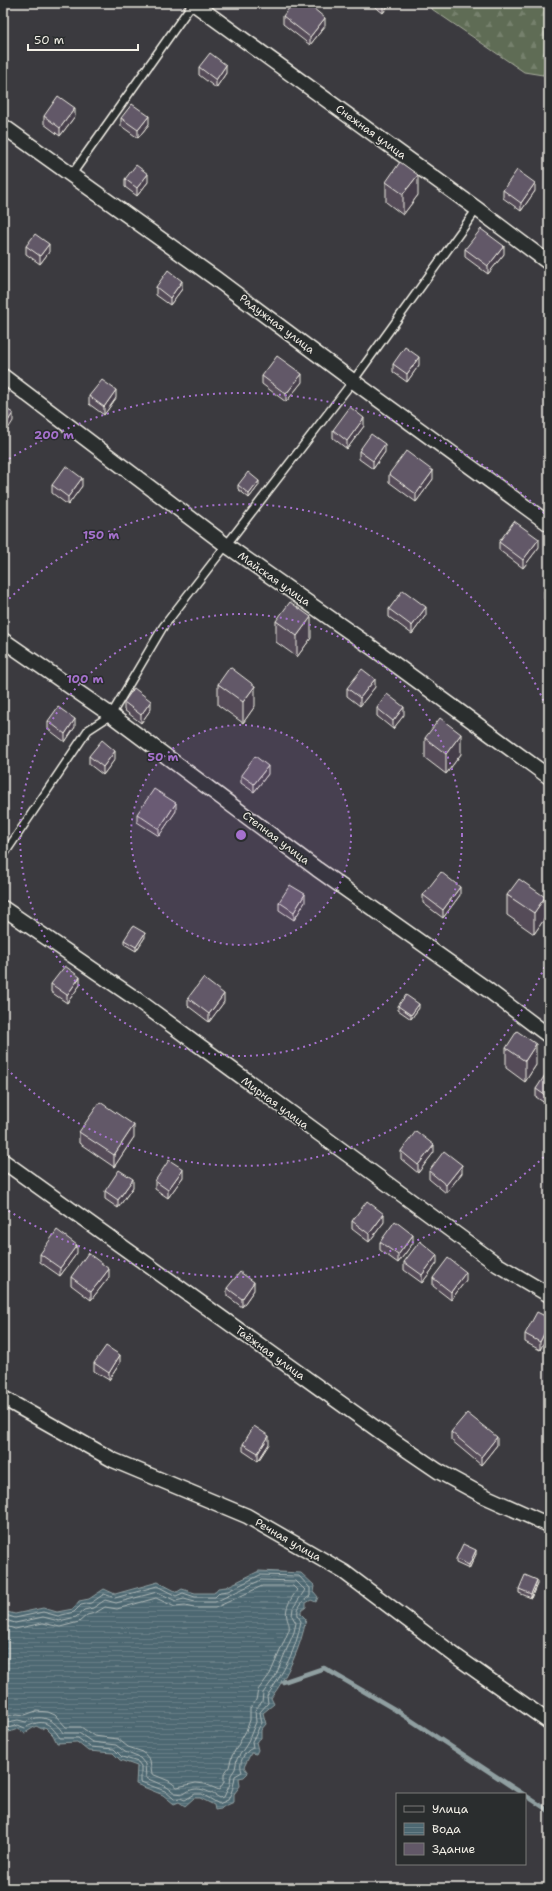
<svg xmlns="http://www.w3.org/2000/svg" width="552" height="1891" font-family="'Shantell Sans',sans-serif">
<defs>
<pattern id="forest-firs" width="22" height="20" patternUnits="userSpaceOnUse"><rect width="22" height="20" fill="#5e6c54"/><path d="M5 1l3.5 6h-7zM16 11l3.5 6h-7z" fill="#76816d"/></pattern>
<pattern id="water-rules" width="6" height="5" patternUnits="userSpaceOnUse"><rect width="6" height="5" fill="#4d6872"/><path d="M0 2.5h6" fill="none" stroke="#677e86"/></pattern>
</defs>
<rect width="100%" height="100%" fill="#3b3a3f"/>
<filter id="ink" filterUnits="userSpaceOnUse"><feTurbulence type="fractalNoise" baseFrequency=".025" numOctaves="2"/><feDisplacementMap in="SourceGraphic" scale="8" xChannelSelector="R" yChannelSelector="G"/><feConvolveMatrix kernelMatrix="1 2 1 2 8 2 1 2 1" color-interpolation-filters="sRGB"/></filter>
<g filter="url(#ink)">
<path fill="url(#forest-firs)" stroke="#a9ae9e" d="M423,3H549V76L524,72Z"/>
<path fill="url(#water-rules)" stroke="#909fa1" d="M259,1571L301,1573L315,1586L314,1592L318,1597L316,1602L311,1600L306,1603V1607L301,1611V1614L306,1619C301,1647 288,1675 271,1698L274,1704L263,1713L266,1724L261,1730V1738L256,1742L258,1750L256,1754L251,1753L244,1767L248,1773L244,1777L239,1778L240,1786L234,1794V1802L223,1807L221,1809L215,1810L214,1805L200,1798H194L185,1806L179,1802L174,1804L163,1795L136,1784L137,1766L120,1760L113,1753L88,1751L77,1742L57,1743L53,1735L45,1727L42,1729L36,1726L25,1733L18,1729L6,1733L3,1730V1611L15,1614L43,1608L57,1612L73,1609L79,1601L89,1599L104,1589L115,1594L158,1582L177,1592L182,1589L195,1593H214L218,1588L226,1587Z"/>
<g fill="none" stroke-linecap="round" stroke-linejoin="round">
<g stroke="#b1bab9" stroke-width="1">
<path d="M3,1614L15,1618L43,1612L58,1616L74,1612L81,1605L91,1603L104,1594L115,1598L157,1586L176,1596L183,1593L195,1597H215L220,1592L228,1591L260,1575L299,1576L310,1588V1596C301,1602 293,1611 301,1621C297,1648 283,1674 267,1696L268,1703L260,1712L262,1723C257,1729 257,1735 252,1741L253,1748C244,1751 238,1763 242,1772L235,1776C234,1785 232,1792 228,1800L219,1804L202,1794H195L185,1800L180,1798L174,1799L165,1791L141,1782V1766L138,1762L122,1757L114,1749L90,1747L78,1738H60C49,1722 43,1718 25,1728L18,1725L8,1728H3"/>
<path d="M3,1619L15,1623L43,1617L59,1621L76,1617L84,1610L93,1608L105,1600L116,1603L157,1592L176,1601L184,1599L195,1602H215L261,1580L296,1581L305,1590L293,1608L292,1616L296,1623L294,1632L275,1677L263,1693L262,1702L255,1710L256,1722L247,1744L237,1759L235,1769L231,1775L230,1784L224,1797L220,1798C208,1791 196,1784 184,1794L175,1793L167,1787L146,1778L145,1764L140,1758L125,1752L116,1745L92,1742L79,1733H63C54,1719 40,1713 26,1722L18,1720L3,1723"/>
<path d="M3,1625L15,1629L43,1623L60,1627L79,1622L87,1615L95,1613L105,1607L117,1609L156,1598L175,1607L185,1606L194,1608H215L262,1586H293L297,1590C292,1598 284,1607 287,1618C288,1623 290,1624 289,1630L270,1674L258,1690L256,1700L250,1708V1720L246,1731L232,1756L229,1767L224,1774V1782L219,1790L205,1784L196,1783L177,1787L169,1781L152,1774L150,1760L143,1752L128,1747L118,1739L94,1736L81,1727H66L55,1715L48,1712L36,1711L25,1715L17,1714L3,1717"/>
</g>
<g stroke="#909fa1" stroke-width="4.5">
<path d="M283,1682L324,1668L394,1709L523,1794"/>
<path d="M525,1795L549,1811"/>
</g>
<defs>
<g id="service">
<path d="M72,174L193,3"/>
<path d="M3,856L88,730L111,715L163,627L353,381L477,209"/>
</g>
<g id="minor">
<path d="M193,3L477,209L549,263"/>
<path d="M3,126L215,278L353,381L549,524"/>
<path d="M3,376L226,545L374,649L549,777"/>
<path d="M3,640L111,715L317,869L488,990L549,1036"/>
<path d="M3,908L136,999L498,1265L549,1295"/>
<path d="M3,1161L385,1435L438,1471L482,1495L549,1525"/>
<path d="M3,1398L113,1460L247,1516L344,1572L457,1657L549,1722"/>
</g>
</defs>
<use href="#service" stroke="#f4f1e8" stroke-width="10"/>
<use href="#minor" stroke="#f4f1e8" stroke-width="17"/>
<use href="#service" stroke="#2a2d2e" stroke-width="7"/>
<use href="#minor" stroke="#2a2d2e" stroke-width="14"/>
</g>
<g fill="#544c59" stroke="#f4f1e8">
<path d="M370,3H390L383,13Z"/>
<path d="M283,16L325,26L310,45L283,24Z"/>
<path d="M199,67L226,73L216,88L199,75Z"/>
<path d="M44,116H75L60,136L44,124Z"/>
<path d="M121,118L149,124L138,138L121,126Z"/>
<path d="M125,179L148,182L137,196L125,187Z"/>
<path d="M386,182L418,195L403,215L386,202Z"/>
<path d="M503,190L535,191L521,211L503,198Z"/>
<path d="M26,246L49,252L40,264L26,254Z"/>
<path d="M465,249L504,254L488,274L465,257Z"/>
<path d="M156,287L182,289L170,305L156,295Z"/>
<path d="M393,364L419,365L407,382L393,372Z"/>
<path d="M262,376L302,382L286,402L262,384Z"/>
<path d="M89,396L116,398L104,415L89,404Z"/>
<path d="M364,426L347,449L333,438V430Z"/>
<path d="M359,451L385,452L373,469L359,459Z"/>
<path d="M389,474L433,479L416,502L389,482Z"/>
<path d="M52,485L82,486L68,505L52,493Z"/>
<path d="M238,485H259L249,498L238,489Z"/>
<path d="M499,542L539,547L523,568L499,550Z"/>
<path d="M549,585V603L544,599V591Z"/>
<path d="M389,609L426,615L412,634L389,617Z"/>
<path d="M276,621L311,638L297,657L276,642Z"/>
<path d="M218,684L255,706L243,723L218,705Z"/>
<path d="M375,687L360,706L347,696V688Z"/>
<path d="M124,702L151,709L141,723L124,710Z"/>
<path d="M377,708L404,715L393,729L377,716Z"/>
<path d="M48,721L75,727L65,742L48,729Z"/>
<path d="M425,738L461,754L446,774L425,758Z"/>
<path d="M89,756L115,759L103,775L89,764Z"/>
<path d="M268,774L254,792L241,783V775Z"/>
<path d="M176,811L159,836L137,822V814Z"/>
<path d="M423,895H460L443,918L423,903Z"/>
<path d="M507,895L545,918L534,934L507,915Z"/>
<path d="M279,902H305L294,920L279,910Z"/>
<path d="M145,937L136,951L124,944V940Z"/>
<path d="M51,984L80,985L67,1003L51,992Z"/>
<path d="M188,998L224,1002L209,1022L188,1006Z"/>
<path d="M398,1006L419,1008L411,1019L398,1010Z"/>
<path d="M506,1048L536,1065L525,1082L506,1068Z"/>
<path d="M549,1073V1106L536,1097V1089Z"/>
<path d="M79,1132L134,1137L114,1167L79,1143Z"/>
<path d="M401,1151L434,1152L418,1173L401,1159Z"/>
<path d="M429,1171L462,1173L446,1193L429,1179Z"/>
<path d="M183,1177L168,1198L155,1189V1181Z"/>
<path d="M133,1187L118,1208L105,1199V1191Z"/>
<path d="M352,1221L384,1222L369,1242L352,1229Z"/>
<path d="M380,1242L413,1243L398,1263L380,1250Z"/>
<path d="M77,1253L60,1276L40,1262V1254Z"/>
<path d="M404,1262L437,1263L422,1283L404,1270Z"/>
<path d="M71,1277H109L91,1300L71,1285Z"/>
<path d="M433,1278L466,1280L451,1300L433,1286Z"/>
<path d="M227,1288L254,1290L242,1307L227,1296Z"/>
<path d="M549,1318L540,1350L525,1342V1334Z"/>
<path d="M94,1363H120L109,1380L94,1371Z"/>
<path d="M451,1432L497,1445L481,1465L451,1440Z"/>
<path d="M243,1444H269L258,1461L243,1451Z"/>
<path d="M476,1554L469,1569L456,1563V1559Z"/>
<path d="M537,1584L531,1598L519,1593V1589Z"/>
</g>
<g fill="#453e49" stroke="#f4f1e8">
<path d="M384,3H390L383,13V5Z"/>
<path d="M325,18V26L310,45V37Z"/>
<path d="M226,65V73L216,88V80Z"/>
<path d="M75,108V116L60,136V128Z"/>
<path d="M149,116V124L138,138V130Z"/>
<path d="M148,174V182L137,196V188Z"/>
<path d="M418,175V195L403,215V194Z"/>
<path d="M535,183V191L521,211V203Z"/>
<path d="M49,244V252L40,264V256Z"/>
<path d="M504,246V254L488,274V266Z"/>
<path d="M182,281V289L170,305V298Z"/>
<path d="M419,357V365L407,382V374Z"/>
<path d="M302,374V382L286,402V394Z"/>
<path d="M116,390V398L104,415V407Z"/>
<path d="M13,413V421L3,437V429Z"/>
<path d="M364,418V426L347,449V441Z"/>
<path d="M385,444V452L373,469V461Z"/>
<path d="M433,471V479L416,502V494Z"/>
<path d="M82,478V486L68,505V497Z"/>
<path d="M259,481V485L249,498V494Z"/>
<path d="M539,539V547L523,568V560Z"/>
<path d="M426,607V615L412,634V626Z"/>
<path d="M311,617V638L297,657V636Z"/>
<path d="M375,679V687L360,706V698Z"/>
<path d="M255,686V706L243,723V702Z"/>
<path d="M151,701V709L141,723V715Z"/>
<path d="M404,707V715L393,729V721Z"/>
<path d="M75,719V727L65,742V734Z"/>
<path d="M461,734V754L446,774V754Z"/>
<path d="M115,751V759L103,775V767Z"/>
<path d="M268,766V774L254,792V784Z"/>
<path d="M176,803V811L159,836V829Z"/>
<path d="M460,887V895L443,918V910Z"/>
<path d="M305,894V902L294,920V912Z"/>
<path d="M545,897V918L534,934V913Z"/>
<path d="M145,933V937L136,951V947Z"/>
<path d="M80,977V985L67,1003V995Z"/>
<path d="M224,994V1002L209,1022V1014Z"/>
<path d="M419,1004V1008L411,1019V1015Z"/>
<path d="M536,1044V1065L525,1082V1061Z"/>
<path d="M134,1125V1137L114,1167V1155Z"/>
<path d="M434,1145V1152L418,1173V1165Z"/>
<path d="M462,1165V1173L446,1193V1185Z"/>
<path d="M183,1169V1177L168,1198V1190Z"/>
<path d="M133,1179V1187L118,1208V1200Z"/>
<path d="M384,1214V1222L369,1242V1234Z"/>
<path d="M413,1235V1243L398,1263V1255Z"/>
<path d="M77,1245V1253L60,1276V1268Z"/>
<path d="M437,1255V1263L422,1283V1275Z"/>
<path d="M109,1269V1277L91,1300V1292Z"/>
<path d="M466,1272V1280L451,1300V1292Z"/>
<path d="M254,1282V1290L242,1307V1299Z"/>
<path d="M549,1324V1332L540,1350V1342Z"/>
<path d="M120,1355V1363L109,1380V1373Z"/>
<path d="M269,1436V1444L258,1461V1453Z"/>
<path d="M497,1437V1445L481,1465V1457Z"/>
<path d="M476,1550V1554L469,1569V1565Z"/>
<path d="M537,1580V1584L531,1598V1594Z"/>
</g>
<g fill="#625868" stroke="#f4f1e8">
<path d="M293,3H307L325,18L310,37L283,16Z"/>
<path d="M210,53L226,65L216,80L199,67Z"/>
<path d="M58,96L75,108L60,128L44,116Z"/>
<path d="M132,104L149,116L138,130L121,118Z"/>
<path d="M400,162L418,175L403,194L386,182Z"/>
<path d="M136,165L148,174L137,188L125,179Z"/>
<path d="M517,170L535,183L521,203L503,190Z"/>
<path d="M481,229L504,246L488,266L465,249Z"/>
<path d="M35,234L49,244L40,256L26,246Z"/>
<path d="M168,270L182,281L170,298L156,287Z"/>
<path d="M405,347L419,357L407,374L393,364Z"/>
<path d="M277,356L302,374L286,394L262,376Z"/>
<path d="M102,380L116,390L104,407L89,396Z"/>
<path d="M3,407L13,413L3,429Z"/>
<path d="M350,407L364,418L347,441L333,430Z"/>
<path d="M371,434L385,444L373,461L359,451Z"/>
<path d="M406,451L433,471L416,494L389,474Z"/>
<path d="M66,466L82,478L68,497L52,485Z"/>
<path d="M248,472L259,481L249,494L238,485Z"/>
<path d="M514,521L539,539L523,560L499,542Z"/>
<path d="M549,585V595L544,591Z"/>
<path d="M403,590L426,607L412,626L389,609Z"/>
<path d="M290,602L311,617L297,636L276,621Z"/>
<path d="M230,667L255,686L243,702L218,684Z"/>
<path d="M362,669L375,679L360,698L347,688Z"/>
<path d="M134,688L151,701L141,715L124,702Z"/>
<path d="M387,694L404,707L393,721L377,708Z"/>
<path d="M58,707L75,719L65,734L48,721Z"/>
<path d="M440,718L461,734L446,754L425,738Z"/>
<path d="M102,740L115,751L103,767L89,756Z"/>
<path d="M255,756L268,766L254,784L241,775Z"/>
<path d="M154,789L176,803L159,829L137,814Z"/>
<path d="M441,872L460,887L443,910L423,895Z"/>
<path d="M519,879L545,897L534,913L507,895Z"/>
<path d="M290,885L305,894L294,912L279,902Z"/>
<path d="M133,926L145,933L136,947L124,940Z"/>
<path d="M65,966L80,977L67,995L51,984Z"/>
<path d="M203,978L224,994L209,1014L188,998Z"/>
<path d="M406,995L419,1004L411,1015L398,1006Z"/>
<path d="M517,1031L536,1044L525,1061L506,1048Z"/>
<path d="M547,1072L549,1073V1098L536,1089Z"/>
<path d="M100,1102L134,1125L114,1155L79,1132Z"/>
<path d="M416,1131L434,1145L418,1165L401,1151Z"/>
<path d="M444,1151L462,1165L446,1185L429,1171Z"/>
<path d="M169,1160L183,1169L168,1190L155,1181Z"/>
<path d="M119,1170L133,1179L118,1200L105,1191Z"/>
<path d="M367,1201L384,1214L369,1234L352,1221Z"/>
<path d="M395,1221L413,1235L398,1255L380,1242Z"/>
<path d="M57,1230L77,1245L60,1268L40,1254Z"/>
<path d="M420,1241L437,1255L422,1275L404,1262Z"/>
<path d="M88,1253L109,1269L91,1292L71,1277Z"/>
<path d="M448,1258L466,1272L451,1292L433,1278Z"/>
<path d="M240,1272L254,1282L242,1299L227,1288Z"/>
<path d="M537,1312L549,1318V1324L540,1342L525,1334Z"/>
<path d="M106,1346L120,1355L109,1373L94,1363Z"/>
<path d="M467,1413L497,1437L481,1457L451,1432Z"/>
<path d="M254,1426L269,1436L258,1453L243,1444Z"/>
<path d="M463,1544L476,1550L469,1565L456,1559Z"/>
<path d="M525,1575L537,1580L531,1594L519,1589Z"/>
</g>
</g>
<circle cx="241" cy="835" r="110" fill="#a571cd" fill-opacity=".12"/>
<g fill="none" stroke="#a571cd" stroke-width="2" stroke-dasharray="2 4">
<circle cx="241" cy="835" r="110"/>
<circle cx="241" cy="835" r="221"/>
<path d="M549 956A331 331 0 0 1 5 1067M5 603A331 331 0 0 1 549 714"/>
<path d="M548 1153A442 442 0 0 1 4 1208M4 462A442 442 0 0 1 548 517"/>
</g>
<g text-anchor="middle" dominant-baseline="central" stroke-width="3" stroke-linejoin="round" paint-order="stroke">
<g font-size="11" fill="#f4f1e8" stroke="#2a2d2e">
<text transform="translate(371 132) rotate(36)">Снежная улица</text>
<text transform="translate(277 324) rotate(37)">Радужная улица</text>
<text transform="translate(274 579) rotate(35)">Майская улица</text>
<text transform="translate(276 838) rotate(37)">Степная улица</text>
<text transform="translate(275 1103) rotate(36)">Мирная улица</text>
<text transform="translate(270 1353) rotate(36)">Таёжная улица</text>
<text transform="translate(288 1540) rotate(30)">Речная улица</text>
</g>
</g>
<circle cx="241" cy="835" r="6" fill="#a571cd" stroke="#2a2d2e" stroke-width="2"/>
<g font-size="12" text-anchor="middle" font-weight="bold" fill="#a571cd" stroke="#2a2d2e" stroke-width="3" stroke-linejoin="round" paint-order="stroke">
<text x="54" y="439">200 m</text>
<text x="101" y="539">150 m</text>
<text x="85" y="683">100 m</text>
<text x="163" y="761">50 m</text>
</g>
<rect width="552" height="1891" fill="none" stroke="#2a2d2e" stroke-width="16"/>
<rect x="8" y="8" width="536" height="1875" fill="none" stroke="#f4f1e8" stroke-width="1.5" filter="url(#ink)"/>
<rect x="396" y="1793" width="130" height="72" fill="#2a2d2e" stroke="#7b7b78"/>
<rect x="404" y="1806" width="20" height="6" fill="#2a2d2e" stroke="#7b7b78"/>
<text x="432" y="1813" font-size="12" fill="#f4f1e8">Улица</text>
<rect x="404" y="1823" width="20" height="12" fill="url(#water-rules)" stroke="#7b7b78"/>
<text x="432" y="1833" font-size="12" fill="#f4f1e8">Вода</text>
<rect x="404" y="1843" width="20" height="12" fill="#625868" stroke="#7b7b78"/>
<text x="432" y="1853" font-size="12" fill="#f4f1e8">Здание</text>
<path d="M28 44v6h110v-6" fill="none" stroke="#f4f1e8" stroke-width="2"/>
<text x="34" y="44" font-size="12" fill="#f4f1e8" stroke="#2a2d2e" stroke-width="3" paint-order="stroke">50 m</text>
</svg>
